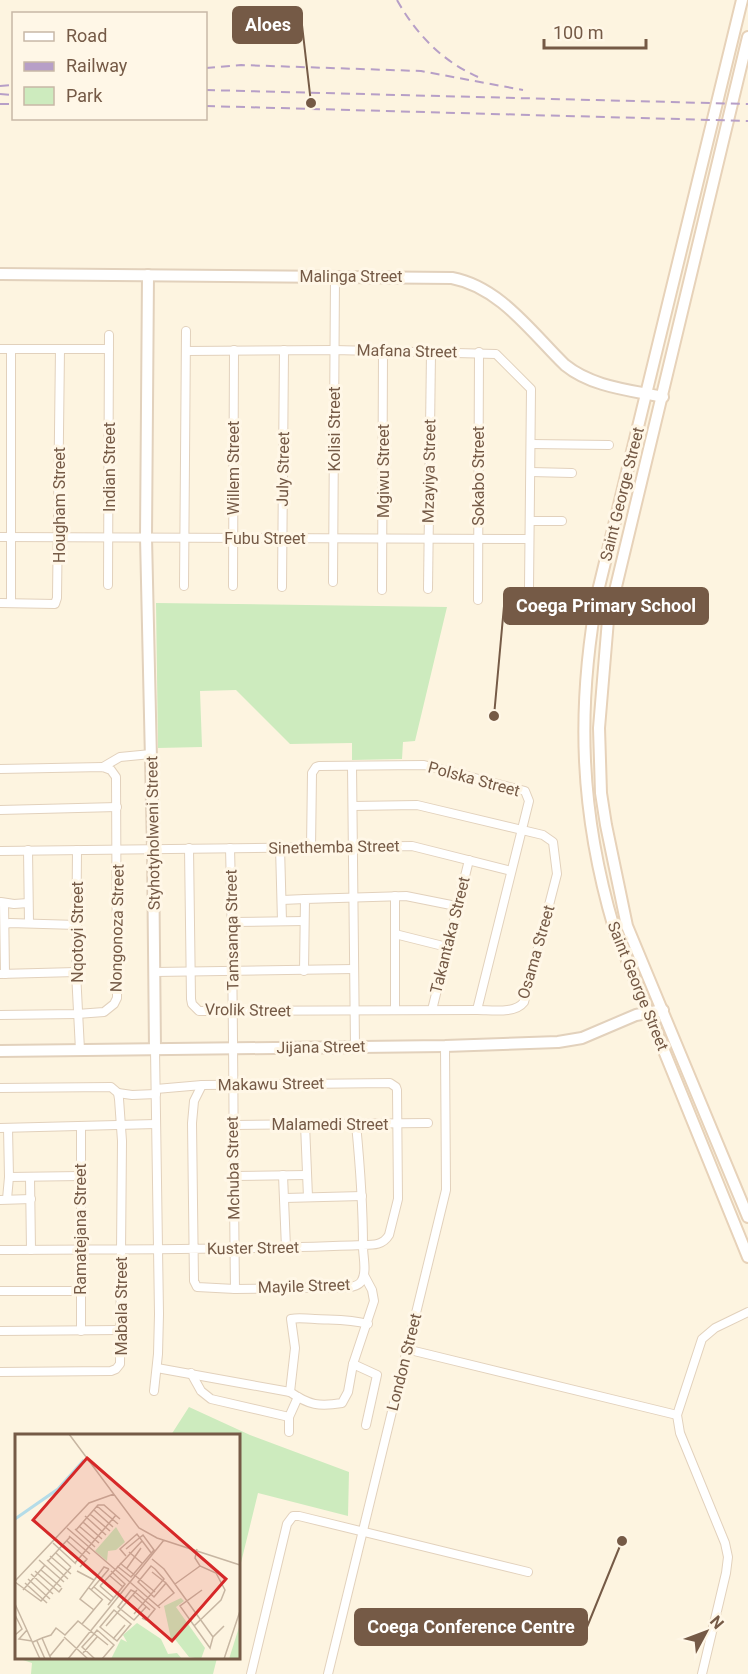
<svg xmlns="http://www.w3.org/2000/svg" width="748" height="1674" font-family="Roboto,sans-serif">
<rect width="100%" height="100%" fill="#fdf4e0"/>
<g fill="#cdebbe">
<path d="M156,603L447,607L415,741L403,742L402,759L352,760V743L290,744L236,690L200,691L202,747L158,748Z"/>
<path d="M189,1407L250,1435L349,1472L348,1516L258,1493L239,1571L238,1436L171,1435Z"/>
<path d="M17,1658H217L213,1674H31L32,1663Z"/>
</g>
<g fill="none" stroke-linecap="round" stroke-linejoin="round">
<defs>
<g id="minor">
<path d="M0,349H109"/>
<path d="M186,351L334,350L496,354L531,389L529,588"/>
<path d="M531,444L609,445"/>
<path d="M531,472L572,473"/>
<path d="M530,521H562"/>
<path d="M0,537L529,539"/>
<path d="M333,582L335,276"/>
<path d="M108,585L109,335"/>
<path d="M184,586L186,331"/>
<path d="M233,586L234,350"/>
<path d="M282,587L284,350"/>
<path d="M428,589L431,352"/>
<path d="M382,590L383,352"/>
<path d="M478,600L479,352"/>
<path d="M0,603L55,604L57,598L60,349"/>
<path d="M11,603V350"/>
<path d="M352,766L355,1047"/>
<path d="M103,767L120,757L151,754"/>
<path d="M0,769L103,767L111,770L116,777L117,998L114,1004L104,1012L77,1014L0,1015"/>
<path d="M0,810L117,807"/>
<path d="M280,847L282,921"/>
<path d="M189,848L191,999L192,1004L199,1011L477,1010C492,1010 515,1014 524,1002L557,874L553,842L543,835L417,805L353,806"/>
<path d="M230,848C234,995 233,1142 235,1289"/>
<path d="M311,848L312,773L316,767L319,766L424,765L525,791L529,801L477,1010"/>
<path d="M28,850L29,923"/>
<path d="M77,850L76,972L80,1050"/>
<path d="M0,851L412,846L511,871"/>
<path d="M282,900L305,899"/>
<path d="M1,902L14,904L28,903"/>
<path d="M4,903L5,974"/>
<path d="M232,922L304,921"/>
<path d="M5,924L10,923L77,925"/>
<path d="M395,934L447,947"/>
<path d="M304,971L305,899L406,896L456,906"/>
<path d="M155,972L354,969"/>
<path d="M0,974L76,972"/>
<path d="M395,1010V896"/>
<path d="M432,1010L469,860"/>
<path d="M0,1088L111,1087L118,1093L119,1099L122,1141L120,1364L116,1369L111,1371L0,1372"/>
<path d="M156,1089L202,1085"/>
<path d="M118,1093L132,1095L156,1094"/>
<path d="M305,1124L308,1197"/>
<path d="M232,1125L428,1123"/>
<path d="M81,1127V1331"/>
<path d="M0,1128L156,1124"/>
<path d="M283,1175L286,1248"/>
<path d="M233,1176L307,1175"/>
<path d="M9,1177L81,1176"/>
<path d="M30,1178L31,1250"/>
<path d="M285,1198L362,1196"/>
<path d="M7,1199L9,1177L8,1128"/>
<path d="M0,1200L31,1199"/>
<path d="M0,1250C121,1249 242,1250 363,1245C374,1245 383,1245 389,1235L398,1199L397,1090L396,1087L390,1083L202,1085L194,1101L192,1123L194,1281L197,1287L235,1289L351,1287C355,1286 360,1285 362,1280C367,1272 363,1256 363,1247C363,1206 360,1165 356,1124"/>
<path d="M0,1291H80"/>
<path d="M0,1331L121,1330"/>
<path d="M406,1349L677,1415"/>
<path d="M353,1364L377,1375L366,1425"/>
<path d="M157,1368L290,1392C309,1405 319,1407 342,1403L348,1392L353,1364L374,1301L372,1290L364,1275"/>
<path d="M191,1373L201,1391L211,1399L289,1417"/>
<path d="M154,1391L158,1354L159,1314L155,1049"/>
<path d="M290,1392L295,1348L291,1319C300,1317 306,1319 315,1319C333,1320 350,1319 368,1324"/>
<path d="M289,1432V1417L298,1397"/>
<path d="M251,1674L287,1524L293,1516H299L528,1572"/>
<path d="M328,1674L446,1190L445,1046"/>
<path d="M702,1674L726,1573L728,1557L725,1543L680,1433L677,1415L702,1339L715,1328L748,1312"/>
</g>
<g id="tertiary">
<path d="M0,274L452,278C500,287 532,333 565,365C592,387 630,390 663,397"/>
<path d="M148,275L146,537L153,849L155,1049"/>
<path d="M0,1051L445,1046L558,1042L582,1038L636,1015L663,1010"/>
</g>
<g id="secondary">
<path d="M742,0L598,591C576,709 580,813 614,928L748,1257"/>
<path d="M748,37L608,620L599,728L601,793L606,825L627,926L748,1217"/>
</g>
</defs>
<use href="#minor" stroke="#e2d1bc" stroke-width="10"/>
<use href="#tertiary" stroke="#e2d1bc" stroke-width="14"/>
<use href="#secondary" stroke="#e7d2b9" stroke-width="14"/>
<use href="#minor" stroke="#fff" stroke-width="8"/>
<use href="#tertiary" stroke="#fff" stroke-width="10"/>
<use href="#secondary" stroke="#fff" stroke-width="10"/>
<g stroke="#b79fc7" stroke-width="2" stroke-dasharray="9 6" stroke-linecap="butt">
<path d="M397,0C416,34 442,61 478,77"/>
<path d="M206,68L241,65L421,71L523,90"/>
<path d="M0,86L14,85"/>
<path d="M206,90L748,104"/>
<path d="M0,94L14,95"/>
<path d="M0,104H14"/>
<path d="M206,106L748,121"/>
</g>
</g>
<g text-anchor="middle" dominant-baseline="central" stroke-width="6" stroke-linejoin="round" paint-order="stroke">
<g font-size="16" fill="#755a46" stroke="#fff7e7">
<text x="351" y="276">Malinga Street</text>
<text transform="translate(407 351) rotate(1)">Mafana Street</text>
<text transform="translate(334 429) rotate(-90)">Kolisi Street</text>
<text transform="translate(109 467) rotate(-90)">Indian Street</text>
<text transform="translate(233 468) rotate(-90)">Willem Street</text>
<text transform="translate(283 469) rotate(-89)">July Street</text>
<text transform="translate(383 471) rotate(-90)">Mgiwu Street</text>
<text transform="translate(429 471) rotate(-89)">Mzayiya Street</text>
<text transform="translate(478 476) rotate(-90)">Sokabo Street</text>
<text transform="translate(622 494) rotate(-76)">Saint George Street</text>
<text transform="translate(59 505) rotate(-90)">Hougham Street</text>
<text x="265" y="538">Fubu Street</text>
<text transform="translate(474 779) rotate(15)">Polska Street</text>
<text transform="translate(153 833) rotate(-91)">Styhotyholweni Street</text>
<text transform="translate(334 847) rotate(-1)">Sinethemba Street</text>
<text transform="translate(117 928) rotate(-89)">Nongonoza Street</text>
<text transform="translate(232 930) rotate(-91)">Tamsanqa Street</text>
<text transform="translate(77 932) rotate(-90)">Nqotoyi Street</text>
<text transform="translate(450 935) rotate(-76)">Takantaka Street</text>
<text transform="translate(536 952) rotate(-74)">Osama Street</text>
<text transform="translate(638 986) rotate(68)">Saint George Street</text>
<text transform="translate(248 1010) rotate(1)">Vrolik Street</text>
<text transform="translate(321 1047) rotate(-1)">Jijana Street</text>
<text transform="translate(271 1084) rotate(-1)">Makawu Street</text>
<text x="330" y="1124">Malamedi Street</text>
<text transform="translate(233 1168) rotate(-91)">Mchuba Street</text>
<text transform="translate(80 1229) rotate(-90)">Ramatejana Street</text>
<text transform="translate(253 1248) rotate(-1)">Kuster Street</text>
<text transform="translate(304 1286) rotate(-2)">Mayile Street</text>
<text transform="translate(121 1306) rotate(-90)">Mabala Street</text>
<text transform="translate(404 1362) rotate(-76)">London Street</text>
</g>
</g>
<g transform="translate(15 1434)">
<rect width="225" height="225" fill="#fdf4e0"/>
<path d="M101,93L110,108L101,116L93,117L92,127L80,117ZM166,164L169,167L161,173L190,214L186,225L174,223L159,204L156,205L149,172ZM122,189L146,205L153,220L162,219L167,225H96L106,205L112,208L108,201ZM225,190V225H214Z" fill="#cdebbe"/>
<path fill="none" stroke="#b4dce8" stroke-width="3" d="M0,85L43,55L69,26"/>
<path fill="none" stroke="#c7b6a2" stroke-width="1.5" d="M54,0L124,94L142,104L225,131M82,72L103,90M79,76L98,93M75,80L95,97M70,82L91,101M68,88L87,105M64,92L84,109M52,94L145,174M60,95L80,113M61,96L83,71H89L105,85M54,102L75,120M52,107L72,125L65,133M38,109L61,130M48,111L69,129M114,118L128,130M41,119L56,133M35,122L56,140M111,122L105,115L122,100L137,120M137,125L149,135L198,203M24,126L49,148M32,126L53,145M33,127L55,103M60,129L101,81M105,129L140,158M102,132L116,143L139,116L128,101L111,115M112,134L126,114M26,136L46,153M20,137L44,158L47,154M62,137L79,146M137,138L151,149L139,163L123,148L136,132L140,135M16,140L38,160M94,141L108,153M13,145L35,165M0,147L74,69L99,60M0,148L26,167L56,133M10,149L32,169M160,150L185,132M85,152L127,107M85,152L99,164M79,153L96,167M74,154L88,166M8,156L30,131M76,156L94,135M187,156L165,172L195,214L198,203L209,192M120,158L116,156L103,173L119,186L131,173M120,158L140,175L131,186L127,184M118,161L135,176M0,170L25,225M93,171L110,150L96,137M143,172L159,159L150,148M79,176L65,165L89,133L94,135M99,176L116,190L102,207L85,193ZM119,180L149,145L140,135M0,181L7,195L0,201M67,190L87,166M91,192L122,156M179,192L206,166L210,156L201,139L185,132L180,124L182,115M12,196L4,205L17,207M79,200L82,196L99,211L87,225M79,200L67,213L80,225M49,203L73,225M27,204L36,201L41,194L50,201L63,187L93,211M98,205L110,191M22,207L30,225M18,208L27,204L36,225M68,219L82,203M35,222L49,205M53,225L149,106M209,225L225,177"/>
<path fill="#d62828" fill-opacity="0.15" stroke="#d62828" stroke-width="3" d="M72,24L211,145L157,207L18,86Z"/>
<rect width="225" height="225" fill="none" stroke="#755a46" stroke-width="3"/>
</g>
<path fill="none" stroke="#755a46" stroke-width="2" d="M311 103L302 25M494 716L504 606M622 1541L587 1627"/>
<g fill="#755a46" stroke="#fff7e7" stroke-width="2">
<circle cx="311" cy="103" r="6"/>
<circle cx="494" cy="716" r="6"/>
<circle cx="622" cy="1541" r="6"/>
</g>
<g fill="#755a46" stroke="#755a46" stroke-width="2">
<rect x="233" y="7" width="69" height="36" rx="6"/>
<rect x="504" y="588" width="204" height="36" rx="6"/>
<rect x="355" y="1609" width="232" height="36" rx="6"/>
</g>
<g font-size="18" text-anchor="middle" font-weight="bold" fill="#fff">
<text x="268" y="31">Aloes</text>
<text x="606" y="612">Coega Primary School</text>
<text x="471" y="1633">Coega Conference Centre</text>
</g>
<rect x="12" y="12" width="195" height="108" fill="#fff7e7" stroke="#c8b8a7" stroke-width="1.5"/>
<rect x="24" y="32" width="30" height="9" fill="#ffffff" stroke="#c8b8a7" stroke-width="1.5"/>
<text x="66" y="42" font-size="18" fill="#755a46">Road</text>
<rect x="24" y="62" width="30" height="9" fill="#b79fc7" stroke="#c8b8a7" stroke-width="1.5"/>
<text x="66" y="72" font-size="18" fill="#755a46">Railway</text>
<rect x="24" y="87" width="30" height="18" fill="#cdebbe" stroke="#c8b8a7" stroke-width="1.5"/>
<text x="66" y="102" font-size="18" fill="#755a46">Park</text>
<g transform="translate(706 1632) rotate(49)" stroke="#fff7e7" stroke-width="4.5" paint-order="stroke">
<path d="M0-4.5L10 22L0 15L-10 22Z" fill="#755a46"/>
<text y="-9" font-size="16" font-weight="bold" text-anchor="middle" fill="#755a46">N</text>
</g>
<path d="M544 39v9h102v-9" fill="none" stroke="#755a46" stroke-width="3"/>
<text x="553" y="39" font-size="18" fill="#755a46" stroke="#fff7e7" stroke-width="4.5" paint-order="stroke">100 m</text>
</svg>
